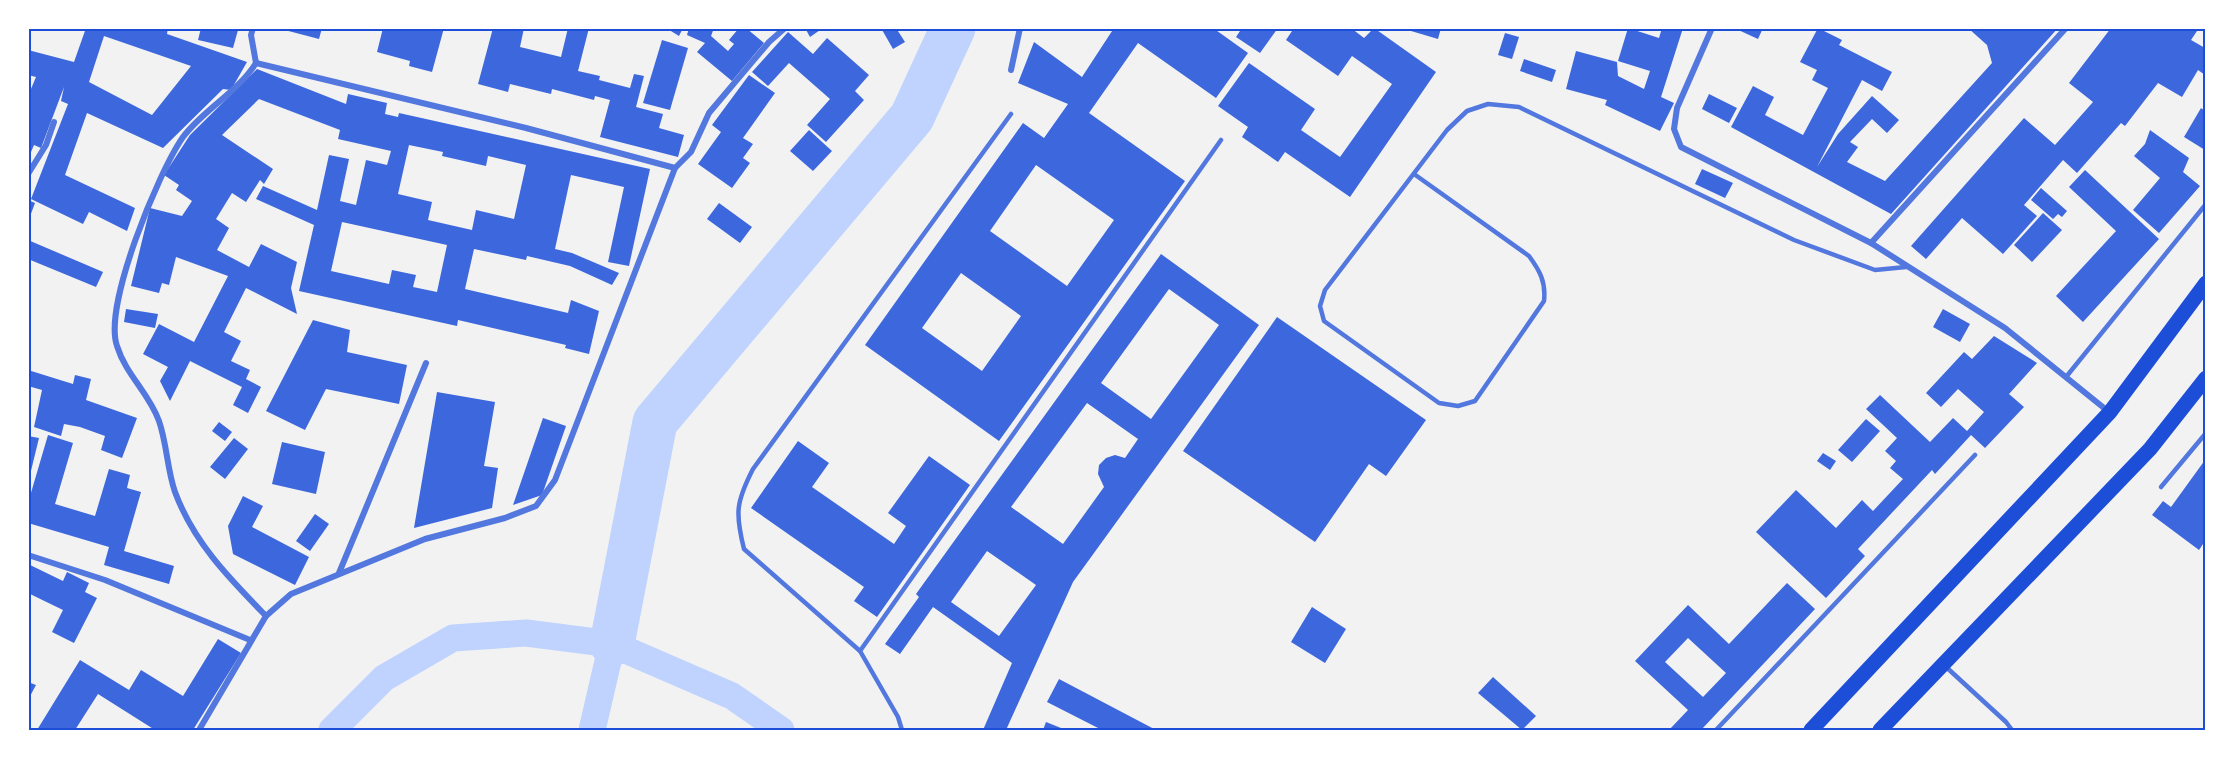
<svg xmlns="http://www.w3.org/2000/svg" width="2234" height="759" font-family="'DM Sans',sans-serif">
<rect width="100%" height="100%" fill="#f2f2f2"/>
<g fill="none" stroke-linecap="round" stroke-linejoin="round">
<g stroke="#bfd3fe" stroke-width="27">
<path d="M332,730L384,678L453,638L526,633L612,644L732,696L781,730"/>
<path d="M592,730L612,644"/>
</g>
<path stroke="#bfd3fe" stroke-width="45" d="M612,644L655,422L912,117L953,28"/>
</g>
<g fill="#3d67dc" fill-rule="evenodd">
<path d="M86,28H168L167,34L247,62L231,90L223,89L163,148L87,113L65,175L135,208L127,231L89,212L83,224L31,199L68,104L61,101L64,87L41,148L34,145L28,159V96L36,77L28,75V50L74,62ZM104,36L191,66L152,115L89,82Z"/>
<path d="M201,28L238,30L233,48L198,40Z"/>
<path d="M277,28H322L319,39Z"/>
<path d="M383,28H444L432,72L409,66L410,61L377,52Z"/>
<path d="M493,28H524L520,47L561,57L568,28H589L578,71L600,76L599,80L630,88L634,74L644,76L636,107L663,114L659,128L684,135L678,157L600,137L610,100L595,96L594,100L552,89L551,94L510,84L508,92L478,84Z"/>
<path d="M666,28H683L679,36Z"/>
<path d="M689,28H714L711,36L728,51L734,44L729,40L739,28H746L764,43L732,81L697,52L705,43L687,35Z"/>
<path d="M805,28H823L810,37Z"/>
<path d="M881,28H896L905,42L893,49Z"/>
<path d="M1114,28H1213L1248,53L1216,98L1138,43L1089,113L1185,181L999,441L865,345L1023,123L1044,138L1068,104L1018,83L1034,42L1082,77ZM1036,165L1114,220L1067,286L990,231ZM961,273L1021,316L982,371L922,328Z"/>
<path d="M1242,28H1278L1260,53L1236,37Z"/>
<path d="M1294,28H1351L1364,38L1374,28L1436,72L1350,197L1285,152L1278,162L1242,137L1248,127L1218,106L1249,63L1315,109L1301,130L1340,157L1392,84L1352,56L1338,76L1286,40Z"/>
<path d="M1401,28H1441L1438,39Z"/>
<path d="M1628,28L1659,38L1662,28H1683L1661,97L1674,103L1660,131L1605,105L1607,100L1566,89L1576,51L1617,62L1618,76L1644,89L1650,71L1618,61Z"/>
<path d="M1734,28H1763L1758,39Z"/>
<path d="M1818,28L1842,40L1839,45L1892,72L1882,91L1862,80L1817,167L1838,134L1872,96L1899,120L1887,133L1872,119L1850,142L1858,147L1847,162L1885,181L1992,63L1987,45L1968,28H2058L1891,214L1731,127L1753,86L1774,97L1765,115L1803,135L1828,88L1812,80L1817,70L1800,62Z"/>
<path d="M2111,28H2199L2191,40L2205,48V75L2198,70L2182,97L2158,83L2125,126L2121,123L2077,173L2063,160L2024,205L2037,216L2003,254L1962,218L1926,259L1911,246L2024,118L2055,145L2093,102L2069,83Z"/>
<path d="M788,32L813,54L827,38L869,75L855,91L864,100L826,142L807,125L830,99L789,63L768,86L752,72Z"/>
<path d="M1505,33L1519,37L1512,59L1498,55Z"/>
<path d="M662,40L688,48L670,110L643,103Z"/>
<path d="M1524,59L1556,70L1552,82L1520,71Z"/>
<path d="M257,69L346,104L348,94L387,103L385,114L398,117L399,113L650,169L629,266L608,262L624,187L571,175L555,249L572,253L619,273L612,285L570,266L527,256L526,260L474,249L465,289L568,313L571,300L599,311L589,354L565,348L566,345L458,320L457,326L299,291L314,225L256,199L263,186L317,210L329,155L349,159L340,201L356,205L366,160L387,165L391,151L338,139L340,130L259,99L222,135L273,169L264,184L260,180L246,202L232,193L216,219L229,228L217,250L249,267L261,244L297,262L291,288L297,314L246,288L224,332L241,341L231,361L250,370L246,379L261,387L248,413L233,405L242,387L190,361L170,401L160,381L168,367L143,354L159,324L194,342L228,276L176,257L169,285L162,283L159,293L131,286L150,208L182,216L192,201L176,190L179,185L164,175L190,135ZM409,145L443,152L442,156L486,166L488,156L526,165L514,219L476,210L472,230L428,220L432,202L398,194ZM342,222L447,245L437,292L413,287L416,275L392,270L389,284L331,271Z"/>
<path d="M749,75L775,93L743,138L753,144L743,158L750,163L732,188L698,164L721,132L712,125Z"/>
<path d="M1709,94L1737,108L1729,123L1702,109Z"/>
<path d="M2201,108L2205,111V150L2184,137Z"/>
<path d="M809,130L832,151L813,171L790,151Z"/>
<path d="M2150,130L2189,158L2183,172L2200,186L2159,233L2133,210L2160,178L2134,156L2145,144Z"/>
<path d="M1702,169L1733,183L1725,198L1695,184Z"/>
<path d="M2085,170L2159,239L2083,322L2056,296L2116,231L2069,187Z"/>
<path d="M2041,188L2067,211L2062,217L2058,214L2053,219L2031,200Z"/>
<path d="M28,200L35,203L29,219H28Z"/>
<path d="M719,203L752,227L740,243L707,219Z"/>
<path d="M2043,213L2062,230L2032,262L2014,245Z"/>
<path d="M28,240L103,272L96,287L28,259Z"/>
<path d="M1161,254L1259,325L1073,582L1006,730H983L1012,663L933,607L900,654L885,644L919,597L916,594ZM1169,289L1219,325L1151,419L1101,383ZM1087,403L1138,439L1125,458L1115,455L1106,458L1099,465L1098,474L1104,487L1063,544L1011,507ZM987,551L1036,585L999,636L951,602Z"/>
<path d="M126,309L158,314L155,328L124,322Z"/>
<path d="M1943,309L1970,324L1960,342L1933,327Z"/>
<path d="M1277,317L1426,420L1386,476L1369,464L1315,542L1183,451Z"/>
<path d="M313,320L350,330L347,352L407,365L399,404L326,389L305,430L266,411Z"/>
<path d="M1994,336L2037,363L2009,394L2024,407L1985,448L1971,435L1935,474L1932,470L1858,549L1865,556L1826,598L1756,532L1796,490L1836,528L1862,500L1873,511L1903,479L1890,468L1896,461L1885,451L1897,438L1866,409L1880,395L1930,442L1953,418L1967,431L1984,412L1958,389L1941,407L1926,393L1964,352L1972,359Z"/>
<path d="M28,370L73,384L75,375L91,379L86,400L137,418L122,458L101,450L105,436L80,427L64,424L61,436L34,427L42,390L28,386Z"/>
<path d="M437,392L495,402L484,466L498,468L492,508L414,528Z"/>
<path d="M543,418L566,426L542,495L513,505Z"/>
<path d="M1866,419L1880,431L1852,462L1838,450Z"/>
<path d="M219,422L232,432L225,441L212,431Z"/>
<path d="M48,435L73,443L55,504L95,516L109,469L130,475L127,488L141,492L124,551L174,566L169,584L104,565L109,547L28,523V503Z"/>
<path d="M28,436L39,438L29,479H28Z"/>
<path d="M234,438L248,449L225,479L210,467Z"/>
<path d="M798,441L829,463L812,487L894,544L906,526L888,513L929,456L970,485L877,617L854,601L864,587L751,508Z"/>
<path d="M282,442L325,452L316,494L272,484Z"/>
<path d="M1823,453L1836,461L1830,470L1817,461Z"/>
<path d="M2205,460V541L2199,550L2152,515L2163,501L2171,507Z"/>
<path d="M243,496L263,506L252,527L309,557L295,585L233,554L228,526Z"/>
<path d="M315,514L329,524L310,551L296,541Z"/>
<path d="M28,564L63,581L67,572L89,583L85,592L97,598L74,643L52,632L63,610L28,593Z"/>
<path d="M1787,583L1815,609L1701,730H1669L1688,710L1635,661L1688,605L1729,644ZM1688,638L1726,673L1703,697L1665,662Z"/>
<path d="M1312,607L1346,629L1325,663L1291,642Z"/>
<path d="M218,639L241,653L193,730H155L98,694L75,730H37L80,660L129,690L141,670L183,696Z"/>
<path d="M1493,677L1536,716L1522,730L1478,693Z"/>
<path d="M1059,679L1156,730H1102L1047,702Z"/>
<path d="M28,682L36,685L28,700Z"/>
<path d="M1046,722L1066,730H1043Z"/>
</g>
<g fill="none" stroke-linecap="round" stroke-linejoin="round">
<g stroke="#5277de" stroke-width="4.5">
<path d="M1414,174L1529,256C1540,271 1546,282 1544,301L1475,401L1458,406L1439,403L1324,321L1320,306L1325,290L1447,130L1467,111L1488,104L1519,107L1794,240L1875,270L1906,267"/>
<path d="M2066,377L2206,204"/>
<path d="M2161,487L2206,433"/>
<path d="M860,651L744,549C735,513 736,502 753,469L1011,114"/>
<path d="M1945,666L2006,722L2012,730"/>
<path d="M902,730L898,717L860,651L1221,140"/>
<path d="M1716,730L1975,455"/>
</g>
<g stroke="#5277de" stroke-width="6">
<path d="M253,28L251,35L256,63C237,93 204,109 183,137C158,173 103,306 117,346C126,375 149,393 159,421C167,444 167,469 175,492C194,543 229,578 266,616"/>
<path d="M1712,28L1677,108L1674,129L1681,147L1871,243L2005,328L2109,412"/>
<path d="M256,63L526,128L675,168L691,152L709,113L769,42L785,28"/>
<path d="M1011,70L1020,28"/>
<path d="M28,174L46,145L54,122"/>
<path d="M1871,243L2066,28"/>
<path d="M28,555L105,580L250,640"/>
<path d="M339,573L426,363"/>
<path d="M199,730L266,616L291,594L425,539L505,518L536,506L555,480L675,168"/>
</g>
<g stroke="#1d4ed8" stroke-width="15">
<path d="M1811,730L2110,412L2206,283"/>
<path d="M1880,730L2150,449L2206,378"/>
</g>
</g>
<rect width="2234" height="759" fill="none" stroke="#ffffff" stroke-width="60"/>
<rect x="30" y="30" width="2174" height="699" fill="none" stroke="#1d4ed8" stroke-width="2"/>
</svg>
